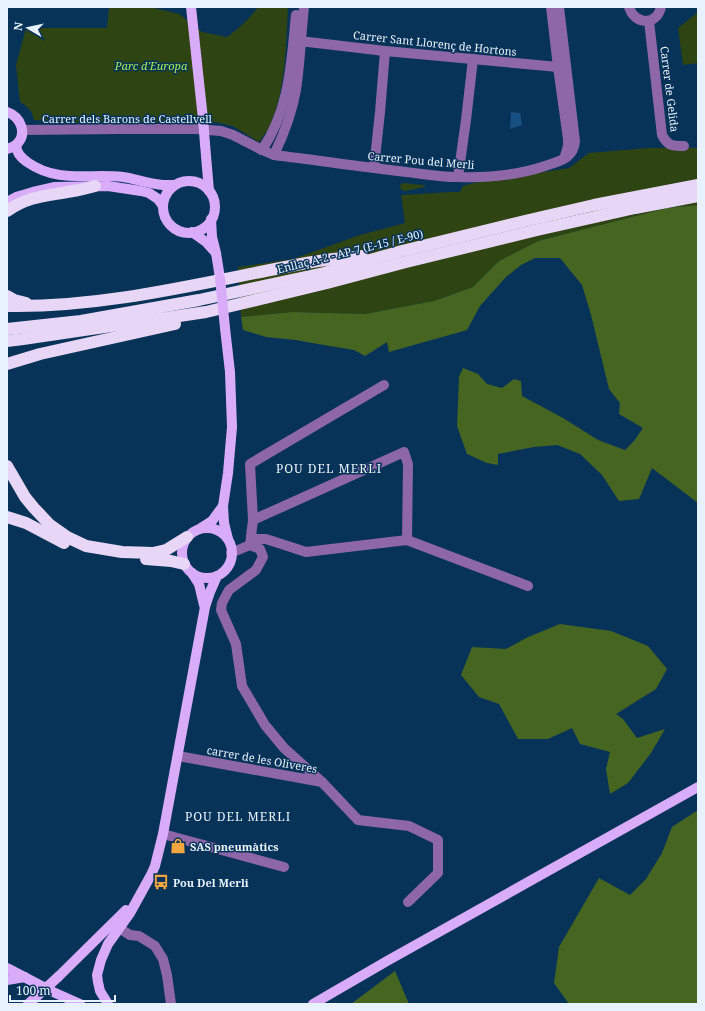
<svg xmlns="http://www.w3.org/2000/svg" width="705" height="1011" font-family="'Noto Serif',serif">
<rect width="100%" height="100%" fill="#083359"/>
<g fill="#2e4413">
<path d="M109,7H150L179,14L202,32L227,37C239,28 250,19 258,7H288C286,45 286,87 271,123C268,130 263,136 259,142L233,126L215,122L76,123L34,120C32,110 28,107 20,102L16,65L26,28H107Z"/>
<path d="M697,7H698V63L683,65L678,28L697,13Z"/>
<path d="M648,148H698V205L667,208L538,241L499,261L473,287L434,301L365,314L292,312L241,317L238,267L293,259L360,235L405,223L401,195L451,192H460L463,186L474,183L569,168L589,153Z"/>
<path d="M404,183L423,185L425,186V187L405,191L402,190L400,187L401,184Z"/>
</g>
<g fill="#466521">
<path d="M698,205V503L652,468L639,499L619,501L602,475L580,454L557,445L534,447L498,454V465L487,463L467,454L457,426L459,377L463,368L478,374L487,384L502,388L514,379L521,381L522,396L563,418L598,440L625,450L634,441L643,428L619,414L620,403L609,389L591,315L582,285L560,258H535L521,265L506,277L480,306L467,330L389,352L387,342L365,356L354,350L312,343L296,340L266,337L243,330L241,317L292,312L365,314L434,301L473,287L499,261L538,241L667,208Z"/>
<path d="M560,624L611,631L648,646L667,669L656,689L616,714L623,719L637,738L665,729L651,753L628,783L610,794L606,769L610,752L580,744L572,728L548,739H518L499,704L479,697L461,675L472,647L506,649L528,637Z"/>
<path d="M698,810V1004H569L554,983L559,947L599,878L630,895L646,879L662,853L672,827Z"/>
<path d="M395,971L409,1004H351Z"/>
</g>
<path fill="#195083" d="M511,112L520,113L522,125L510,129Z"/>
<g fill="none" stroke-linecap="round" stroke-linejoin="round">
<g stroke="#8d67a7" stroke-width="10">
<path d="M551,7L558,67L568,139V146L565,156"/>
<path d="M629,7C634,25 657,26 661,7"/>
<path d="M649,21L662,135C668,146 672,146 684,146"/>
<path d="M294,41L308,42L385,51L558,67L566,66"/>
<path d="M22,130L119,129H196L221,131L233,135L262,150L274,155C315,160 356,166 398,171C418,173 438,177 458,177C487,178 518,175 545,166C560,161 574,158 575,141L559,7"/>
<path d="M262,150C290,108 291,64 296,15"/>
<path d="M274,155C284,134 292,113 296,90C300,63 301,35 304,7"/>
<path d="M374,168L380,112L385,51"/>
<path d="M458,177L466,120L473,59"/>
<path d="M253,520L404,452L408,464L407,540"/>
<path d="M250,545L260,549L263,557L256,570L229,590L222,603L221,610L236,644L242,686L265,725L284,748L322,782"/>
<path d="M250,545L253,520L250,464L384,385"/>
<path d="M231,553L250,545L256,539H266L306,552L407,540L528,586"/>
<path d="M178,756L322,782L358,820L409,826L438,840V873L408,902"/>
<path d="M163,834L284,867"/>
<path d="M119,928L130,935L139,936L155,946L163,959L167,975L171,1004"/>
</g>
<g stroke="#d9acfa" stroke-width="10">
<path d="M191,7L203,119"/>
<path d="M7,112C21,117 28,134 16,145C13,147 10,148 7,149"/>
<path d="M205,144L209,191"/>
<path d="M16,145C17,154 21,157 27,162C59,184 88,173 123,177C136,179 150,184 163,185C167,185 171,185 175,185"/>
<circle cx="189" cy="207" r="26"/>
<path d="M7,202L16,197L33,192L55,187L108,186L141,191L149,193L158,199L163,206"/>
<path d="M211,219L212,237L216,253L220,278"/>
<path d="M192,232L206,242L215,252"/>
<path d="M225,328L230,372L232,427L228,473L223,506L224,523L228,539"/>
<path d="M201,528L212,521L223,506"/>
<circle cx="207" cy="553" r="25"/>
<path d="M192,573L199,584L204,605"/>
<path d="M7,968L53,992L80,1004"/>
<path d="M58,977L126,910"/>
<path d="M7,980L25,977"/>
<path d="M28,1004L35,998"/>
<path d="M108,1004L100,991L98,982L97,975L101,960L108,944L130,913L151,875L155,866L163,834L205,607L210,592L217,576"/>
<path d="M313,1004L387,961L698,787"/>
</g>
<g stroke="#e7d6f5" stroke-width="12">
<path d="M7,211C30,195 48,196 73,191C81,190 88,188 95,186"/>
<path d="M7,296L14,300L26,303"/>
<path d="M7,306C105,308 205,282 301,264C321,260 342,258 362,256"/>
<path d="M7,329L81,321L199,300L324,273L402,251L529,220L594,205L698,185"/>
<path d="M7,341L23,339L206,312L327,283L406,262L537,230L635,208L698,196"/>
<path d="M7,364L40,354L175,324"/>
<path d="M7,466L25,497L34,508L50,525L67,537L86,546L122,552L153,553L166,550L187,537"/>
<path d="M7,517L26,523L64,543"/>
<path d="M146,559L171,561L184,564"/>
</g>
<g stroke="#d9acfa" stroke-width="10">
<path d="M203,119L205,144"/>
<path d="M220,278L225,328"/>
<path d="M35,998L58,977"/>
</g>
</g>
<defs>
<symbol id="shop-bare" viewBox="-9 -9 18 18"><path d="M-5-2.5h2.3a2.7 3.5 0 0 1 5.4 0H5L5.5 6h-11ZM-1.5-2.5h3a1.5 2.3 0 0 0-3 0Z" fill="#f1a640" stroke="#083359" stroke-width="2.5" paint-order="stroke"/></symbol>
<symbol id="bus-bare" viewBox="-9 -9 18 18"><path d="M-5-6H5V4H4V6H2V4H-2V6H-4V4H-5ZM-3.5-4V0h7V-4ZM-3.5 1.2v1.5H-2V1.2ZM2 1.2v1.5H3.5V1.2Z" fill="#f1a640" stroke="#083359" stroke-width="2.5" paint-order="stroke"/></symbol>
</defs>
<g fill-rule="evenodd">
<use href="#shop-bare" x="167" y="835" width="22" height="22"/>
<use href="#bus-bare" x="150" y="871" width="22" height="22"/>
</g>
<g text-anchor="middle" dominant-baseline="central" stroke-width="3" stroke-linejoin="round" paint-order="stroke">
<g font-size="11" fill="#e7f2fe" stroke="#083359">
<text transform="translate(435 43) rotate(6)">Carrer Sant Llorenç de Hortons</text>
<text transform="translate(670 89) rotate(83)">Carrer de Gelida</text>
<text x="127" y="118">Carrer dels Barons de Castellvell</text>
<text transform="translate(421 160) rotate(5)">Carrer Pou del Merli</text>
<text transform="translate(350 251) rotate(-14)">Enllaç A-2 - AP-7 (E-15 / E-90)</text>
<text transform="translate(262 759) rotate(10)">carrer de les Oliveres</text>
</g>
<g font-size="11" font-style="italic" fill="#a6ed4e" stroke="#083359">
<text x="151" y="65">Parc d'Europa</text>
</g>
<g font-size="11" font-weight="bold" fill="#e7f2fe" stroke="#083359" text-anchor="start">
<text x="190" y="846">SAS pneumàtics</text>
<text x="173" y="882">Pou Del Merli</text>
</g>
<g font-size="12" letter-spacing="1" fill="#e7f2fe" stroke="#083359">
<text x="329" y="468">POU DEL MERLI</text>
<text x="238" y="816">POU DEL MERLI</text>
</g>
</g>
<rect width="705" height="1011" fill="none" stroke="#e7f2fe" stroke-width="16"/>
<g transform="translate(28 28) rotate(279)" stroke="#083359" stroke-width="3" paint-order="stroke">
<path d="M0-3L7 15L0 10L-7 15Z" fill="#e7f2fe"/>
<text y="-6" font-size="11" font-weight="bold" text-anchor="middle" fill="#e7f2fe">N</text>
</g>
<path d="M10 995v6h105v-6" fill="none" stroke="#e7f2fe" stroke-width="2"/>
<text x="16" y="995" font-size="12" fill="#e7f2fe" stroke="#083359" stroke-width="3" paint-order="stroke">100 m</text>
</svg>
